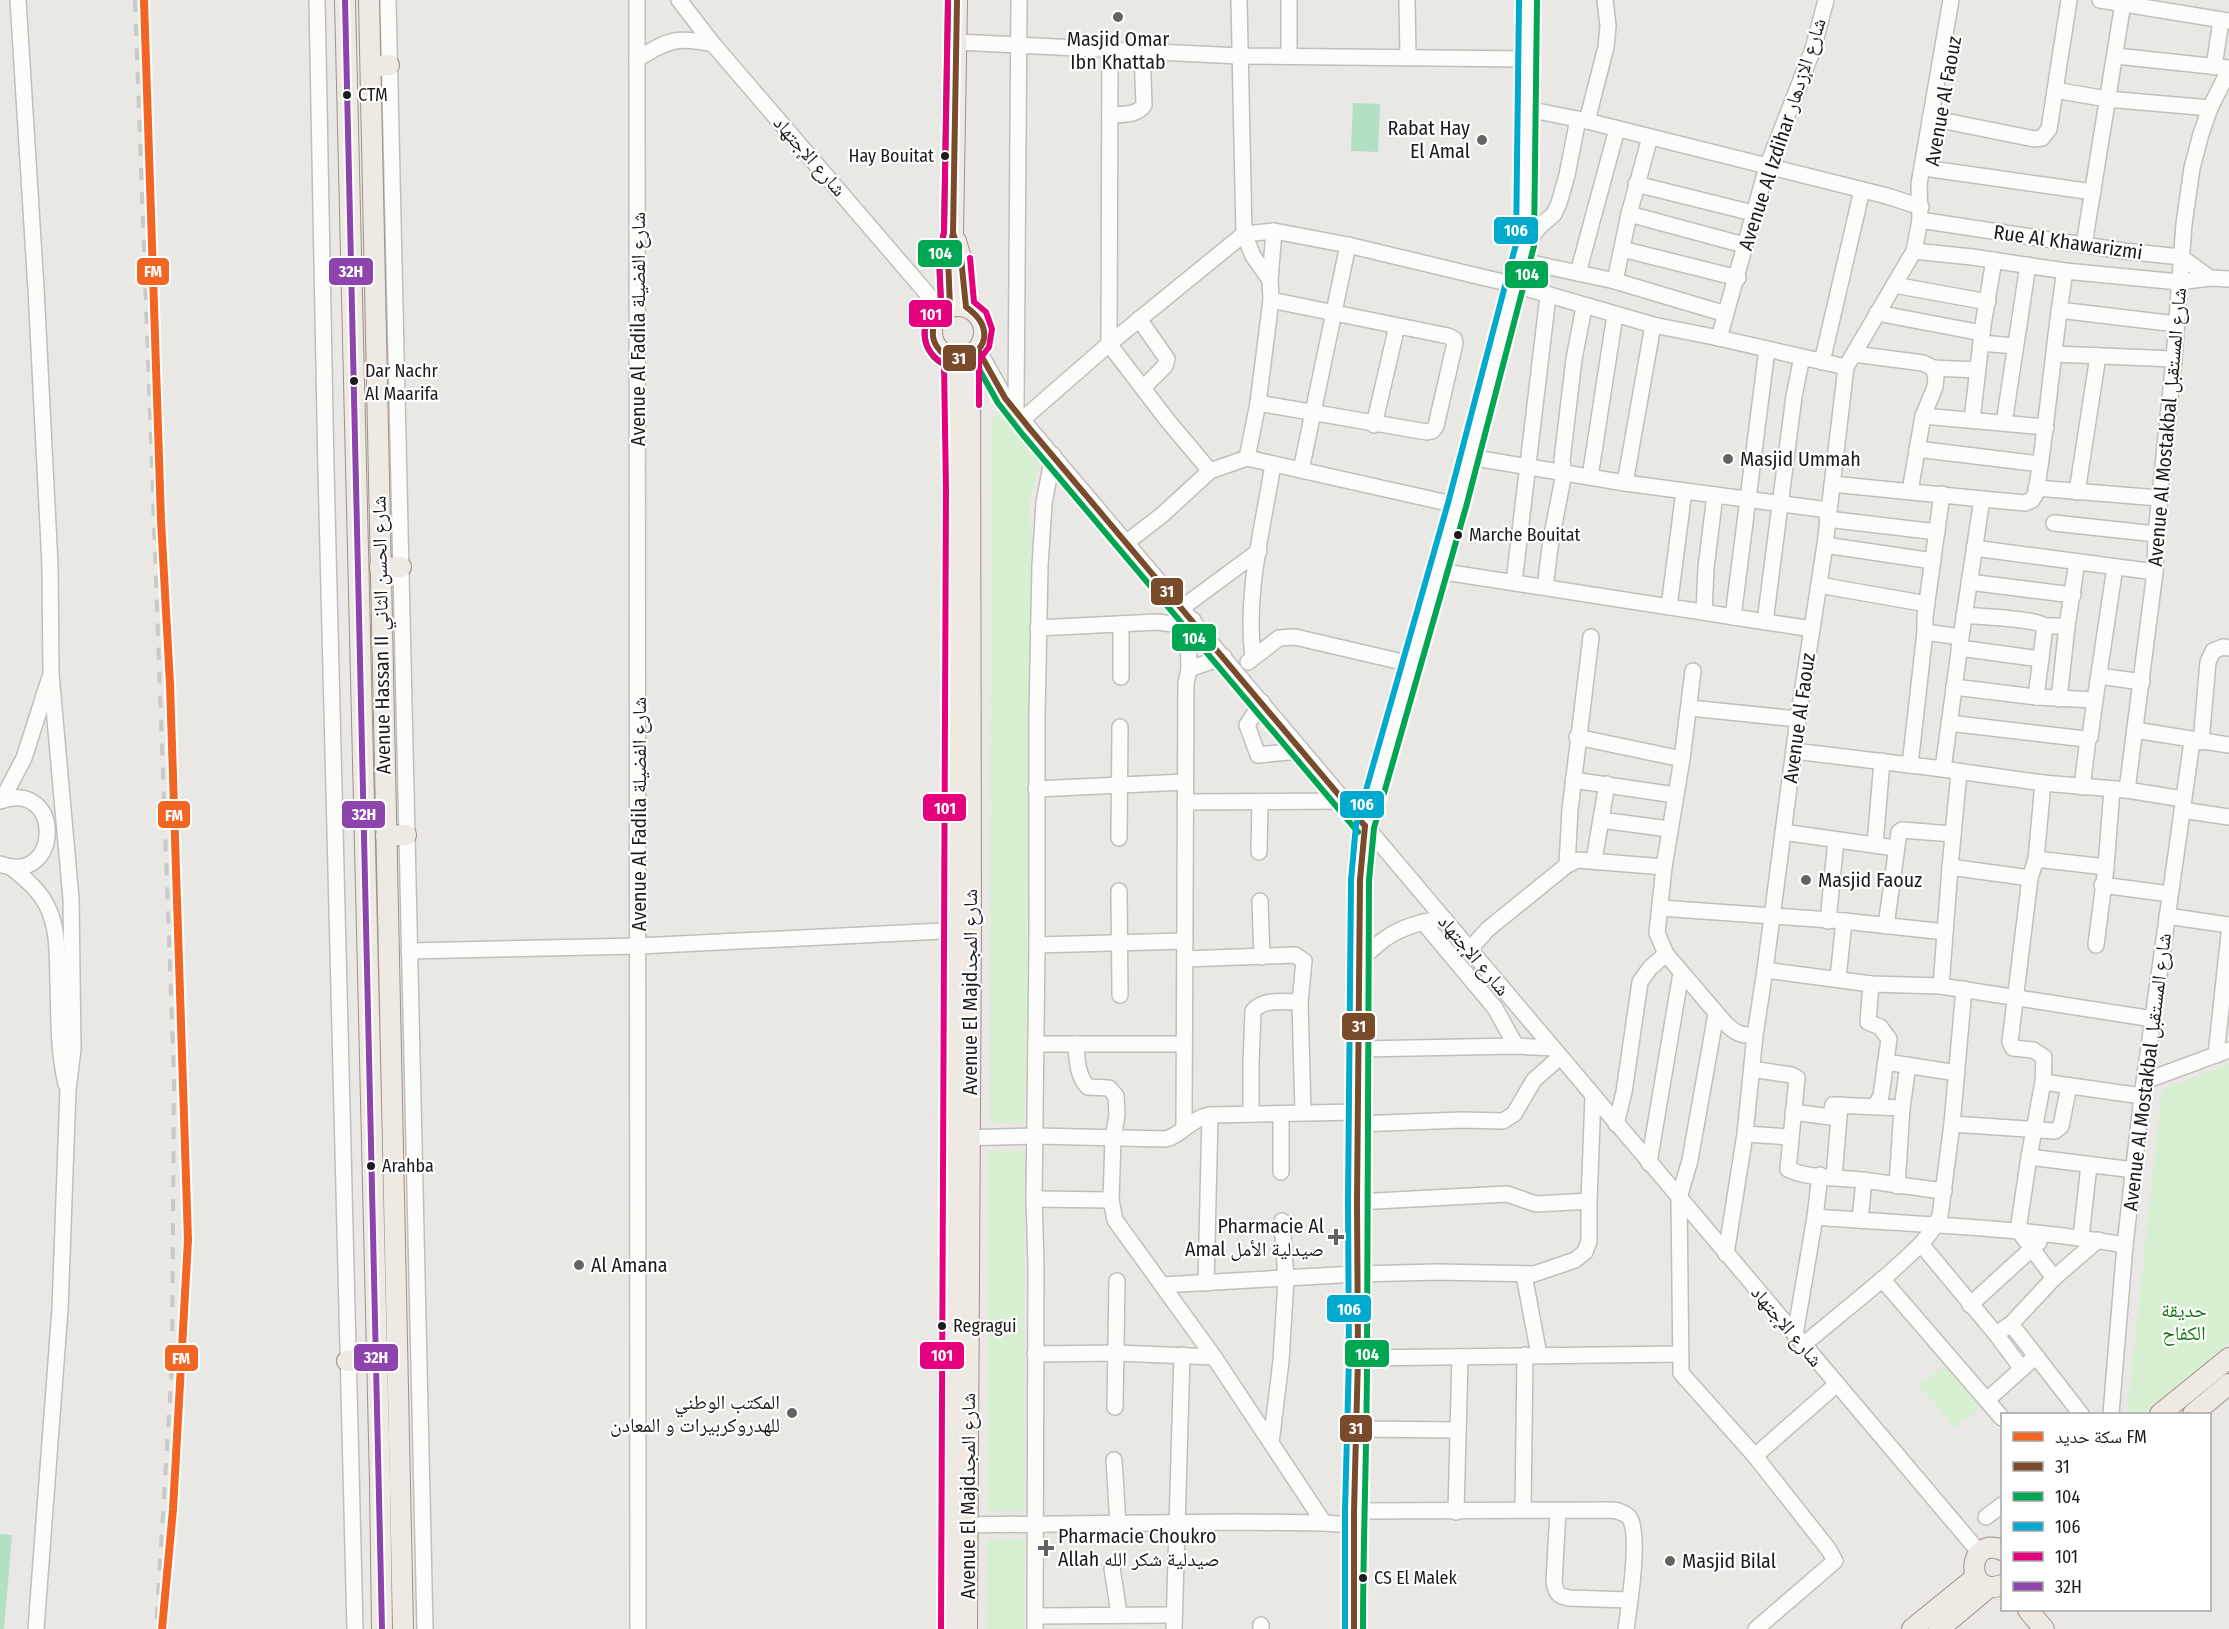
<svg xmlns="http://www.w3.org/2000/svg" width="2229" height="1629" font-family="'Fira Sans Condensed','Noto Naskh Arabic',sans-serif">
<rect width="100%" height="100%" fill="#eae8e5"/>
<g fill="#d6f0d1">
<path d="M996,413L1002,415L1033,452L1037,459L1039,468L1030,498L1031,570L1025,1123H993L990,1120L991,421Z"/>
<path d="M2229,1064V1343L2143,1414H2127L2162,1090Z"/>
<rect x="988" y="1151" width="37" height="360"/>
<path d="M1946,1363L1981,1406L1955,1428L1919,1385Z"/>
<path d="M989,1539H1025V1629H987V1542Z"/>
</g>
<g fill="#b1e0c5">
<path d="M1353,103L1380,104L1378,152L1351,151Z"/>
<path d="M0,1534L12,1535L4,1629H0Z"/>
</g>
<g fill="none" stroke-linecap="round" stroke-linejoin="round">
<defs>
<g id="minor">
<path d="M18,0L36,289L50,565L51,674L71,899L73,1049L68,1090L60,1309L36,1629"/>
<path d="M317,0L326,470L355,1629"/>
<path d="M388,0L425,1629"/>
<path d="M637,0L638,1629"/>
<path d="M679,0L713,44L942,311"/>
<path d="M1239,0L1244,234L1253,256L1270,280"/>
<path d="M1407,0L1408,58"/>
<path d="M2100,0L2229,21"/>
<path d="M956,42L1239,56L1528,59"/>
<path d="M1110,49L1109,344L1168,421L1210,471"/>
<path d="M1289,56V0"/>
<path d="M2116,56L2229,68"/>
<path d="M637,59C669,40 676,36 713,44"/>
<path d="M2214,67L2221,20"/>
<path d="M2055,90L2107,99L2210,108"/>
<path d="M1527,109L1587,121L1887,196L1921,207"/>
<path d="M1110,115C1122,114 1137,116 1144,105L1142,51"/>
<path d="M1930,118L2034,139L2042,138L2049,129L2069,0"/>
<path d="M1587,121L1606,47L1608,26L1605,0"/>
<path d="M1931,169L2093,192"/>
<path d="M1636,184L1753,213"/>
<path d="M1629,214L1744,245"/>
<path d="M1920,220L2124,251L2181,257L2210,278"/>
<path d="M1525,245L1540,226L1554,214L1559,203L1567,175L1578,119"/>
<path d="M2084,245L2123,3"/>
<path d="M1622,249L1738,278"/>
<path d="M1914,251L1972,257L2065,271L2179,282L2210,278L2229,279"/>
<path d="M1522,261L1615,281L1629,214L1650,137"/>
<path d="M1578,273L1617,129"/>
<path d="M1615,281L1726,314"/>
<path d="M1894,285L1988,302"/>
<path d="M2059,310L2176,324"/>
<path d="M1877,313L1982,333"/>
<path d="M1139,319L1167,359L1165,366L1143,388"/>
<path d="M1719,338L1767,167L1813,49L1826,0"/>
<path d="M1981,343L2015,346"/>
<path d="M978,350L1005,398L1030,429L1980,1553"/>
<path d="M1854,354L1923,363L1933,368L1936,377L1935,387L1923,416L1910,491"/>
<path d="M2054,354L2174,359"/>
<path d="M1822,362L1862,190"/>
<path d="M1933,368L1977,370"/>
<path d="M1258,403L1427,432L1432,431L1436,426L1455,343L1454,339L1448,336L1271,300"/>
<path d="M1016,411L1019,0"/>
<path d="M1923,416L2046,427"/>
<path d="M1023,419L1109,344L1244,234L1274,231L1348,245L1515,285L1653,325L1719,338L1846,367"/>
<path d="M1972,420L1983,325L1994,260"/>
<path d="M2004,423L2028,265"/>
<path d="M1374,425L1397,326"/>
<path d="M1917,449L2040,464"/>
<path d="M1469,457L1625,483L1828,510"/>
<path d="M1247,458L1258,403L1271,300L1270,280L1274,231"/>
<path d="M1301,470L1348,245"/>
<path d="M1590,477L1615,315"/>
<path d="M1625,483L1653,325"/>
<path d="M1832,484L1982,499L2025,503L2032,500L2036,493C2048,419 2053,345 2065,271"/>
<path d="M2036,488L2159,498"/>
<path d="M2077,492L2098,356"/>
<path d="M1827,519L1937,532"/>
<path d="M2054,523L2156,534"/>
<path d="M1127,542L1162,515L1210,471L1247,458L1457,505"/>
<path d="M1825,545L1933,561"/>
<path d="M1974,548L2155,572"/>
<path d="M1438,571L1812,629"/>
<path d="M1514,582L1548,296"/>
<path d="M1969,582L2073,595"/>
<path d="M1819,585L1927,604"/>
<path d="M1545,587L1551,540L1564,473L1562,460L1574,359L1584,307"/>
<path d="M1183,607L1259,551"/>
<path d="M1669,607L1684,491"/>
<path d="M1704,612L1706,568L1715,495"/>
<path d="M1964,615C1981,617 2034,618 2045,626H2067L2077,562"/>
<path d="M1733,617L1767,349"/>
<path d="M1765,622L1794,396L1802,357"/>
<path d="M1038,628L1157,622L1188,626"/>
<path d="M1925,632L1961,637"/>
<path d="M1959,648L2041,659"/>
<path d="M1253,657C1245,592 1263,528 1273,464"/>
<path d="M1248,662L1279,638L1295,637L1411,664"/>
<path d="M1189,669L1188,626L1193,620"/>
<path d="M1693,671L1682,759L1664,867L1657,933L1666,954L1725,1023C1735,1033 1741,1036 1755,1035"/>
<path d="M2099,676L2142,682"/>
<path d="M1121,677V624"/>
<path d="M1954,687L2036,697L2095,700L2115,567"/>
<path d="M2036,697L2045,626"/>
<path d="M2059,699L2067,626"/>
<path d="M1262,702L1247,725L1258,755L1289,752L1300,748"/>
<path d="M1690,708L1798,719"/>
<path d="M1949,723L2085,739L2090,737L2095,700"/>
<path d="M2135,730L2229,745"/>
<path d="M1577,737L1682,759"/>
<path d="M2201,742L2208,662L2213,651L2223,647L2229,648"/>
<path d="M1794,751L1943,769L2043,783L2127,790L2183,799"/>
<path d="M1910,765L1925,632V616L1942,494"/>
<path d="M1943,769L1961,637L1982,499"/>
<path d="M1573,780L1675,795"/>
<path d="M2043,783L2036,859L2030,878L2010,1042L2013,1048L2033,1050L2044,1057L2043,1082L2029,1157L2018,1230L2054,1278"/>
<path d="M2082,787L2088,739"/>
<path d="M1036,789L1185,782"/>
<path d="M2127,790L2155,572L2156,534L2174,359L2184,224L2192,168L2201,134L2210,108L2229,70"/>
<path d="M2,800L24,758L49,680"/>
<path d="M0,801C64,778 62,887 0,864"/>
<path d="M1185,802L1345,801"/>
<path d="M2182,810L2229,817"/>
<path d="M1601,820L1669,829"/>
<path d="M1783,832L1895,848"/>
<path d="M1119,838L1120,727"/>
<path d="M1875,845L1882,761"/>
<path d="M1259,852L1260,803"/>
<path d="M2036,859L2106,867"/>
<path d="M1594,860L1607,784"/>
<path d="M1567,865L1570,810L1591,637"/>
<path d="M11,867C24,878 38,889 46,904C59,928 57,955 58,982C59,1016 58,1050 66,1084"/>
<path d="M1950,867L2030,878"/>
<path d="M2102,885L2170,894"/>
<path d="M1119,891L1120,995"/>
<path d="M1260,901L1262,957"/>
<path d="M1660,908L1844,921L1945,932"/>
<path d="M2167,916L2229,925"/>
<path d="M1828,921L1836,840"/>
<path d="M1423,922L1495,1008L1516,1046"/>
<path d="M1886,926L1899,832L1902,830L1953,834"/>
<path d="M1037,945L1185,941"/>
<path d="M2096,945L2106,867L2112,789"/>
<path d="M1469,950L1488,929L1567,865L1578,860L1664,867"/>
<path d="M409,951L639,946L962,930"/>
<path d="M1185,959L1295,955L1304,961L1300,1002L1303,1112"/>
<path d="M1360,961C1383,937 1400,926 1434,920"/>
<path d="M1765,970L1871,984L1941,986L2153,1019"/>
<path d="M1838,978L1844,921"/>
<path d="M1871,984L1868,1022L1880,1027L1889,1039L1881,1096L1875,1106"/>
<path d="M1941,986L1950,867L1959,772"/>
<path d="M1716,1014L1690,1160L1679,1198L1681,1373L1755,1456L1829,1550L1835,1561L1756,1629"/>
<path d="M1036,1044H1184"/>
<path d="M1076,1044C1077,1059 1077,1076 1088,1087L1109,1088L1116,1096L1117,1115L1113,1139L1111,1200L1115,1220L1214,1357L1324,1523"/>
<path d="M1360,1049L1516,1046L1553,1048"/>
<path d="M2216,1055L2229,934"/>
<path d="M1886,1062L1957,1073"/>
<path d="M1752,1069L1791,1075L1797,1078L1788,1169C1807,1179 1840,1177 1861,1180C1889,1183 1916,1188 1944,1191"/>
<path d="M2145,1081L2229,1050"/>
<path d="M2043,1082L2142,1096"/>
<path d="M1793,1112L1830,1117L1833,1105L1902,1108"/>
<path d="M1251,1114V1064L1253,1011C1264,998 1285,1002 1300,1002"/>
<path d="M1358,1124L1461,1120L1503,1121L1514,1114L1534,1080L1560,1057"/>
<path d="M1616,1124L1624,1092L1640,982L1650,968L1666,954"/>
<path d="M1952,1124L2055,1131L2061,1126L2069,1086"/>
<path d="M1184,1127L1186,683L1189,669L1224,657"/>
<path d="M1745,1134L1790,1137"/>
<path d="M960,1138L1036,1136L1165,1139C1181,1136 1191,1118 1210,1115L1358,1112"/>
<path d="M2029,1157L2134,1170"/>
<path d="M1649,1163L1681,973"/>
<path d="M1281,1172V1114"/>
<path d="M1834,1177L1840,1105"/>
<path d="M1897,1186L1902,1108L1908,1065"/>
<path d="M1034,1199L1111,1200"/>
<path d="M1357,1202L1507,1194L1536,1204L1589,1201L1593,1096"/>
<path d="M1815,1217C1919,1225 2023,1227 2125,1245"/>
<path d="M1860,1220L1864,1180"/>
<path d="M2081,1237L2089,1165"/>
<path d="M1921,1244L1996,1334L2011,1324L2081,1414"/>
<path d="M1726,1254L1745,1134L1755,1035L1765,970L1798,719L1825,545L1846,367L1914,251L1920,220L1919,184L1951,0"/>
<path d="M1524,1275L1539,1355"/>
<path d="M1882,1279L2002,1418"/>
<path d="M1206,1283L1210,1115"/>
<path d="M1162,1285L1356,1274L1438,1272L1534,1274L1575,1260L1585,1252L1589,1241V1201"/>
<path d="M1970,1305L2039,1242"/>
<path d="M2011,1324L2054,1278L2098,1240"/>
<path d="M1996,1334L2022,1369"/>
<path d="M1795,1335L1815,1217L1820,1175"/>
<path d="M1803,1345C1833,1320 1863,1296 1892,1271C1910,1254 1930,1239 1940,1216L1952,1124L1964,989"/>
<path d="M1035,1354L1117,1353L1214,1357"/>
<path d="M1358,1358L1679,1354"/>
<path d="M1987,1400L2036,1356"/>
<path d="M1115,1407L1117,1281"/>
<path d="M2111,1414L2125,1245L2142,1096L2192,741"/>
<path d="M1358,1429L1458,1430"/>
<path d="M1271,1443L1281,1361L1286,1279L1282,1221"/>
<path d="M1755,1456L1837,1384"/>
<path d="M1114,1460L1118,1524"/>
<path d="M1523,1510L1525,1355"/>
<path d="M1354,1511L1612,1510C1619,1511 1624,1512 1629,1517C1641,1533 1629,1608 1626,1629"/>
<path d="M1558,1511L1554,1582C1556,1593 1558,1596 1569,1598L1629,1600"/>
<path d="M1456,1512L1460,1357"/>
<path d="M1986,1517L2002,1505"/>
<path d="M958,1525L1239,1522L1324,1523L1353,1525"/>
<path d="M1112,1568L1119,1614"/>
<path d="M1035,1616L1173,1615"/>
<path d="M1261,1625V1629"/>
<path d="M1035,1629L1036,1264L1034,1199L1037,945V714L1040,566L1044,503L1053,455"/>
<path d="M1174,1629L1182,1355"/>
<path d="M1354,1629V1511L1358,1358L1357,1202L1360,880L1365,826L1377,779L1457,505L1525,245L1528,0"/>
</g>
<g id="major">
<path d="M345,0L380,1481L382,1629"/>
<path d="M369,0L403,1629"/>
<path d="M371,67L389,65"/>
<path d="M956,241L961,258L966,307"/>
<circle cx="958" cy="332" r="26"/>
<path d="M950,307L948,258L953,233L957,0"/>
<path d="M380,568L401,567"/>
<path d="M386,836L406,835"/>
<path d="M347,1361H377"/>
<path d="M2160,1414L2229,1358"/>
<path d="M2193,1414L2229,1384"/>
<path d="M2002,1550C1966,1535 1964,1599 2002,1585"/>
<path d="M2028,1610L2044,1629"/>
<path d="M950,1629L955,490L953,358"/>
<path d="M967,1629L971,929L970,356"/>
<path d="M1912,1629L1976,1577"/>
<path d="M1939,1629L1989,1587"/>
</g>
</defs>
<use href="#minor" stroke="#c0bfbd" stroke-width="18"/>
<use href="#major" stroke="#9f9183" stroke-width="22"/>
<use href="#minor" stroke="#fcfcfb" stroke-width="15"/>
<use href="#major" stroke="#efe9e4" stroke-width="20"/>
<path stroke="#c9c9c8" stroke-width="4" stroke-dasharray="12 12" stroke-linecap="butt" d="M135,0L174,1077L172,1365L156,1629"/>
<defs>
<g id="bus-1">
<path d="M953,233L961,258L966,307C976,314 986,324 984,338C983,344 979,350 974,353C945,374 912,330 950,307L948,258Z"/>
<path d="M953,233L957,0"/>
<path d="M978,350L1005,398L1030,429L1365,826"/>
<path d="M1354,1629V1511L1358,1358L1357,1202L1360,880L1365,826"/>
</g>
<g id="bus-2">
<path d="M948,0L944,232L939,257L941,303C904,333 937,383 975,362L998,403L1023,435L1358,832"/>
<path d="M1363,1629C1363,1538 1367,1448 1367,1357C1368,1198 1368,1039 1369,880L1374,828L1466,507L1534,246L1537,0"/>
</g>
<path id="bus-3" d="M1345,1629V1511L1349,1358L1348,1202L1351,880L1356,825L1448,503L1516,244L1519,0"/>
<g id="bus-4">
<path d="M970,258L974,302L986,312L992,329L989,347L979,360V405"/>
<path d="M941,1629L946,490L944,364C919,350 918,319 941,303L939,257L944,232L948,0"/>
</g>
<path id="bus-5" d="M345,0L382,1629"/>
</defs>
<use href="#bus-1" stroke="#fff" stroke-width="10"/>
<use href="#bus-2" stroke="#fff" stroke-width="10"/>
<use href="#bus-3" stroke="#fff" stroke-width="10"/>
<use href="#bus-4" stroke="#fff" stroke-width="10"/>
<use href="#bus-5" stroke="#fff" stroke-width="10"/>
<use href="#bus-1" stroke="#7a4b2a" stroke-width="6"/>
<use href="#bus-2" stroke="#00a651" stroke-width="6"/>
<use href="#bus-3" stroke="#00a9ce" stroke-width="6"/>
<use href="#bus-4" stroke="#e5007d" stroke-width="6"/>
<use href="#bus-5" stroke="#8e44ad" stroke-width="6"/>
<defs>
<path id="rail-1" d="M144,0L161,520L170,684L188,1240L173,1509L162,1629"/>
</defs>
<use href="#rail-1" stroke="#fff" stroke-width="12"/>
<use href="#rail-1" stroke="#f26522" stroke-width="8"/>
</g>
<g fill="#646362" stroke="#fff" stroke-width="2">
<circle cx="1118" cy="17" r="6"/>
<circle cx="1482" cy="140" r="6"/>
<circle cx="1728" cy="459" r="6"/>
<circle cx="1806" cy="880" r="6"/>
<path d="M1333 1228h6v6h6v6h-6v6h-6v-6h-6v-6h6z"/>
<circle cx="579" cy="1265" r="6"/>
<circle cx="792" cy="1413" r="6"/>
<path d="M1043 1539h6v6h6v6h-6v6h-6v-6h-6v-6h6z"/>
<circle cx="1670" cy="1561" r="6"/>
</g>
<g fill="#1c1c1c" stroke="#fff" stroke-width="2">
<circle cx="347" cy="95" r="5"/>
<circle cx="945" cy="156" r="5"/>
<circle cx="354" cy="381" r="5"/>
<circle cx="1458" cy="535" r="5"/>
<circle cx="371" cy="1166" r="5"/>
<circle cx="942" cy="1326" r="5"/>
<circle cx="1363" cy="1578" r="5"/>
</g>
<g text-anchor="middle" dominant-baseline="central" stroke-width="4.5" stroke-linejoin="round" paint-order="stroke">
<g font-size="18" fill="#1c1c1c" stroke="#fff" text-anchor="start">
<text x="358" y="95">CTM</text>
<text x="934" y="156" text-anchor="end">Hay Bouitat</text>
<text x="365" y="371">Dar Nachr<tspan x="365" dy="23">Al Maarifa</tspan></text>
<text x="1469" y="535">Marche Bouitat</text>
<text x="382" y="1166">Arahba</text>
<text x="953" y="1326">Regragui</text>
<text x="1374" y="1578">CS El Malek</text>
</g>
<g font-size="20" fill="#1c1c1c" stroke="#fff" text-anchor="start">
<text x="1118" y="39" text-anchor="middle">Masjid Omar<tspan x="1118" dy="23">Ibn Khattab</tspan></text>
<text x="1470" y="128" text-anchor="end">Rabat Hay<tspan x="1470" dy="23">El Amal</tspan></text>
<text x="1740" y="459">Masjid Ummah</text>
<text x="1818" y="880">Masjid Faouz</text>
<text x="1324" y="1226" text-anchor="end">Pharmacie Al<tspan x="1324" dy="23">Amal صيدلية الأمل</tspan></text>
<text x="591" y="1265">Al Amana</text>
<text x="780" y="1402" text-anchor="end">المكتب الوطني<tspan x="780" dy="23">للهدروكربيرات و المعادن</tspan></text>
<text x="1058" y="1536">Pharmacie Choukro<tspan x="1058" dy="23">Allah صيدلية شكر الله</tspan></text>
<text x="1682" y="1561">Masjid Bilal</text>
</g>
<g font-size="20" fill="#1c1c1c" stroke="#fff">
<text transform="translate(1943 101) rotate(-80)">Avenue Al Faouz</text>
<text transform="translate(1782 134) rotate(-72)">Avenue Al Izdihar شارع الإزدهار</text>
<text transform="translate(810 156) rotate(49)">شارع الإجتهاد</text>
<text transform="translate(2068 242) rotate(8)">Rue Al Khawarizmi</text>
<text transform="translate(638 329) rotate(-90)">Avenue Al Fadila شارع الفضيلة</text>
<text transform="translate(2167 427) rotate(-85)">Avenue Al Mostakbal شارع المستقبل</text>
<text transform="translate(381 635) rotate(-91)">Avenue Hassan II شارع الحسن الثاني</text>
<text transform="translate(1799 718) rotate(-82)">Avenue Al Faouz</text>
<text transform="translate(639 814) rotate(-90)">Avenue Al Fadila شارع الفضيلة</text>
<text transform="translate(1474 955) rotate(50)">شارع الإجتهاد</text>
<text transform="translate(970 992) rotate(-90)">Avenue El Majdشارع المجد</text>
<text transform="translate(2147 1072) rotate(-83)">Avenue Al Mostakbal شارع المستقبل</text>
<text transform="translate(1787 1326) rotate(50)">شارع الإجتهاد</text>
<text transform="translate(968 1496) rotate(-90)">Avenue El Majdشارع المجد</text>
</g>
<g font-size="20" fill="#187510" stroke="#fff">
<text x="2184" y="1310">حديقة<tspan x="2184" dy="23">الكفاح</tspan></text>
</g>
</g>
<g stroke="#fff" stroke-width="2">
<rect x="1493" y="216" width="46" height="29" rx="6" fill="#00a9ce"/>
<rect x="917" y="239" width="46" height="29" rx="6" fill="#00a651"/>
<rect x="328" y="257" width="46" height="29" rx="6" fill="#8e44ad"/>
<rect x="136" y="257" width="34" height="29" rx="6" fill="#f26522"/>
<rect x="1504" y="260" width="45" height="29" rx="6" fill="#00a651"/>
<rect x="908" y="299" width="45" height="29" rx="6" fill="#e5007d"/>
<rect x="942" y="344" width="35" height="28" rx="6" fill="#7a4b2a"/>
<rect x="1150" y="577" width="34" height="29" rx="6" fill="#7a4b2a"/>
<rect x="1171" y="623" width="46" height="29" rx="6" fill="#00a651"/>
<rect x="1339" y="790" width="46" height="29" rx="6" fill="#00a9ce"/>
<rect x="922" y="793" width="45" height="29" rx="6" fill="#e5007d"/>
<rect x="341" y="800" width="45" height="29" rx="6" fill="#8e44ad"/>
<rect x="157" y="800" width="34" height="29" rx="6" fill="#f26522"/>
<rect x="1341" y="1012" width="35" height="29" rx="6" fill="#7a4b2a"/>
<rect x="1326" y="1294" width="46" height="29" rx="6" fill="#00a9ce"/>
<rect x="1344" y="1339" width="46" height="29" rx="6" fill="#00a651"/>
<rect x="919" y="1341" width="46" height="29" rx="6" fill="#e5007d"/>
<rect x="353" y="1343" width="46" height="29" rx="6" fill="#8e44ad"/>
<rect x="164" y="1344" width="35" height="28" rx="6" fill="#f26522"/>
<rect x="1339" y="1414" width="34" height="29" rx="6" fill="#7a4b2a"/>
</g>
<g font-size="16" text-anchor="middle" font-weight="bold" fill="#fff">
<text x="1516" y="236">106</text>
<text x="940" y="259">104</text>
<text x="351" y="277">32H</text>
<text x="153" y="277">FM</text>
<text x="1527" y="280">104</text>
<text x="931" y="320">101</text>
<text x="959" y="364">31</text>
<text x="1167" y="597">31</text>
<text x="1194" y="644">104</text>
<text x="1362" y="810">106</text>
<text x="945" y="814">101</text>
<text x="364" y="820">32H</text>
<text x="174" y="821">FM</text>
<text x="1359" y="1032">31</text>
<text x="1349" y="1315">106</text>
<text x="1367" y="1360">104</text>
<text x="942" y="1361">101</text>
<text x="376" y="1363">32H</text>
<text x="181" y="1364">FM</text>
<text x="1356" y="1434">31</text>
</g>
<rect x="2001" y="1413" width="210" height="198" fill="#ffffff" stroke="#a4a4a4" stroke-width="1.5"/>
<rect x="2013" y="1432" width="30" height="9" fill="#f26522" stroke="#a4a4a4" stroke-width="1.5"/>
<text x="2055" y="1443" font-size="18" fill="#1c1c1c">سكة حديد FM</text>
<rect x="2013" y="1462" width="30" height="9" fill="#7a4b2a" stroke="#a4a4a4" stroke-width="1.5"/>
<text x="2055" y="1473" font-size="18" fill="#1c1c1c">31</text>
<rect x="2013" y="1492" width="30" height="9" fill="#00a651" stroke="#a4a4a4" stroke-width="1.5"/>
<text x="2055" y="1503" font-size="18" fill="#1c1c1c">104</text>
<rect x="2013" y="1522" width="30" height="9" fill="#00a9ce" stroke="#a4a4a4" stroke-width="1.5"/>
<text x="2055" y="1533" font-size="18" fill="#1c1c1c">106</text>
<rect x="2013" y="1552" width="30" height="9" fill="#e5007d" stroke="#a4a4a4" stroke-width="1.5"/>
<text x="2055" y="1563" font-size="18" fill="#1c1c1c">101</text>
<rect x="2013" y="1582" width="30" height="9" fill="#8e44ad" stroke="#a4a4a4" stroke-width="1.5"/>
<text x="2055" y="1593" font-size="18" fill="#1c1c1c">32H</text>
</svg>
